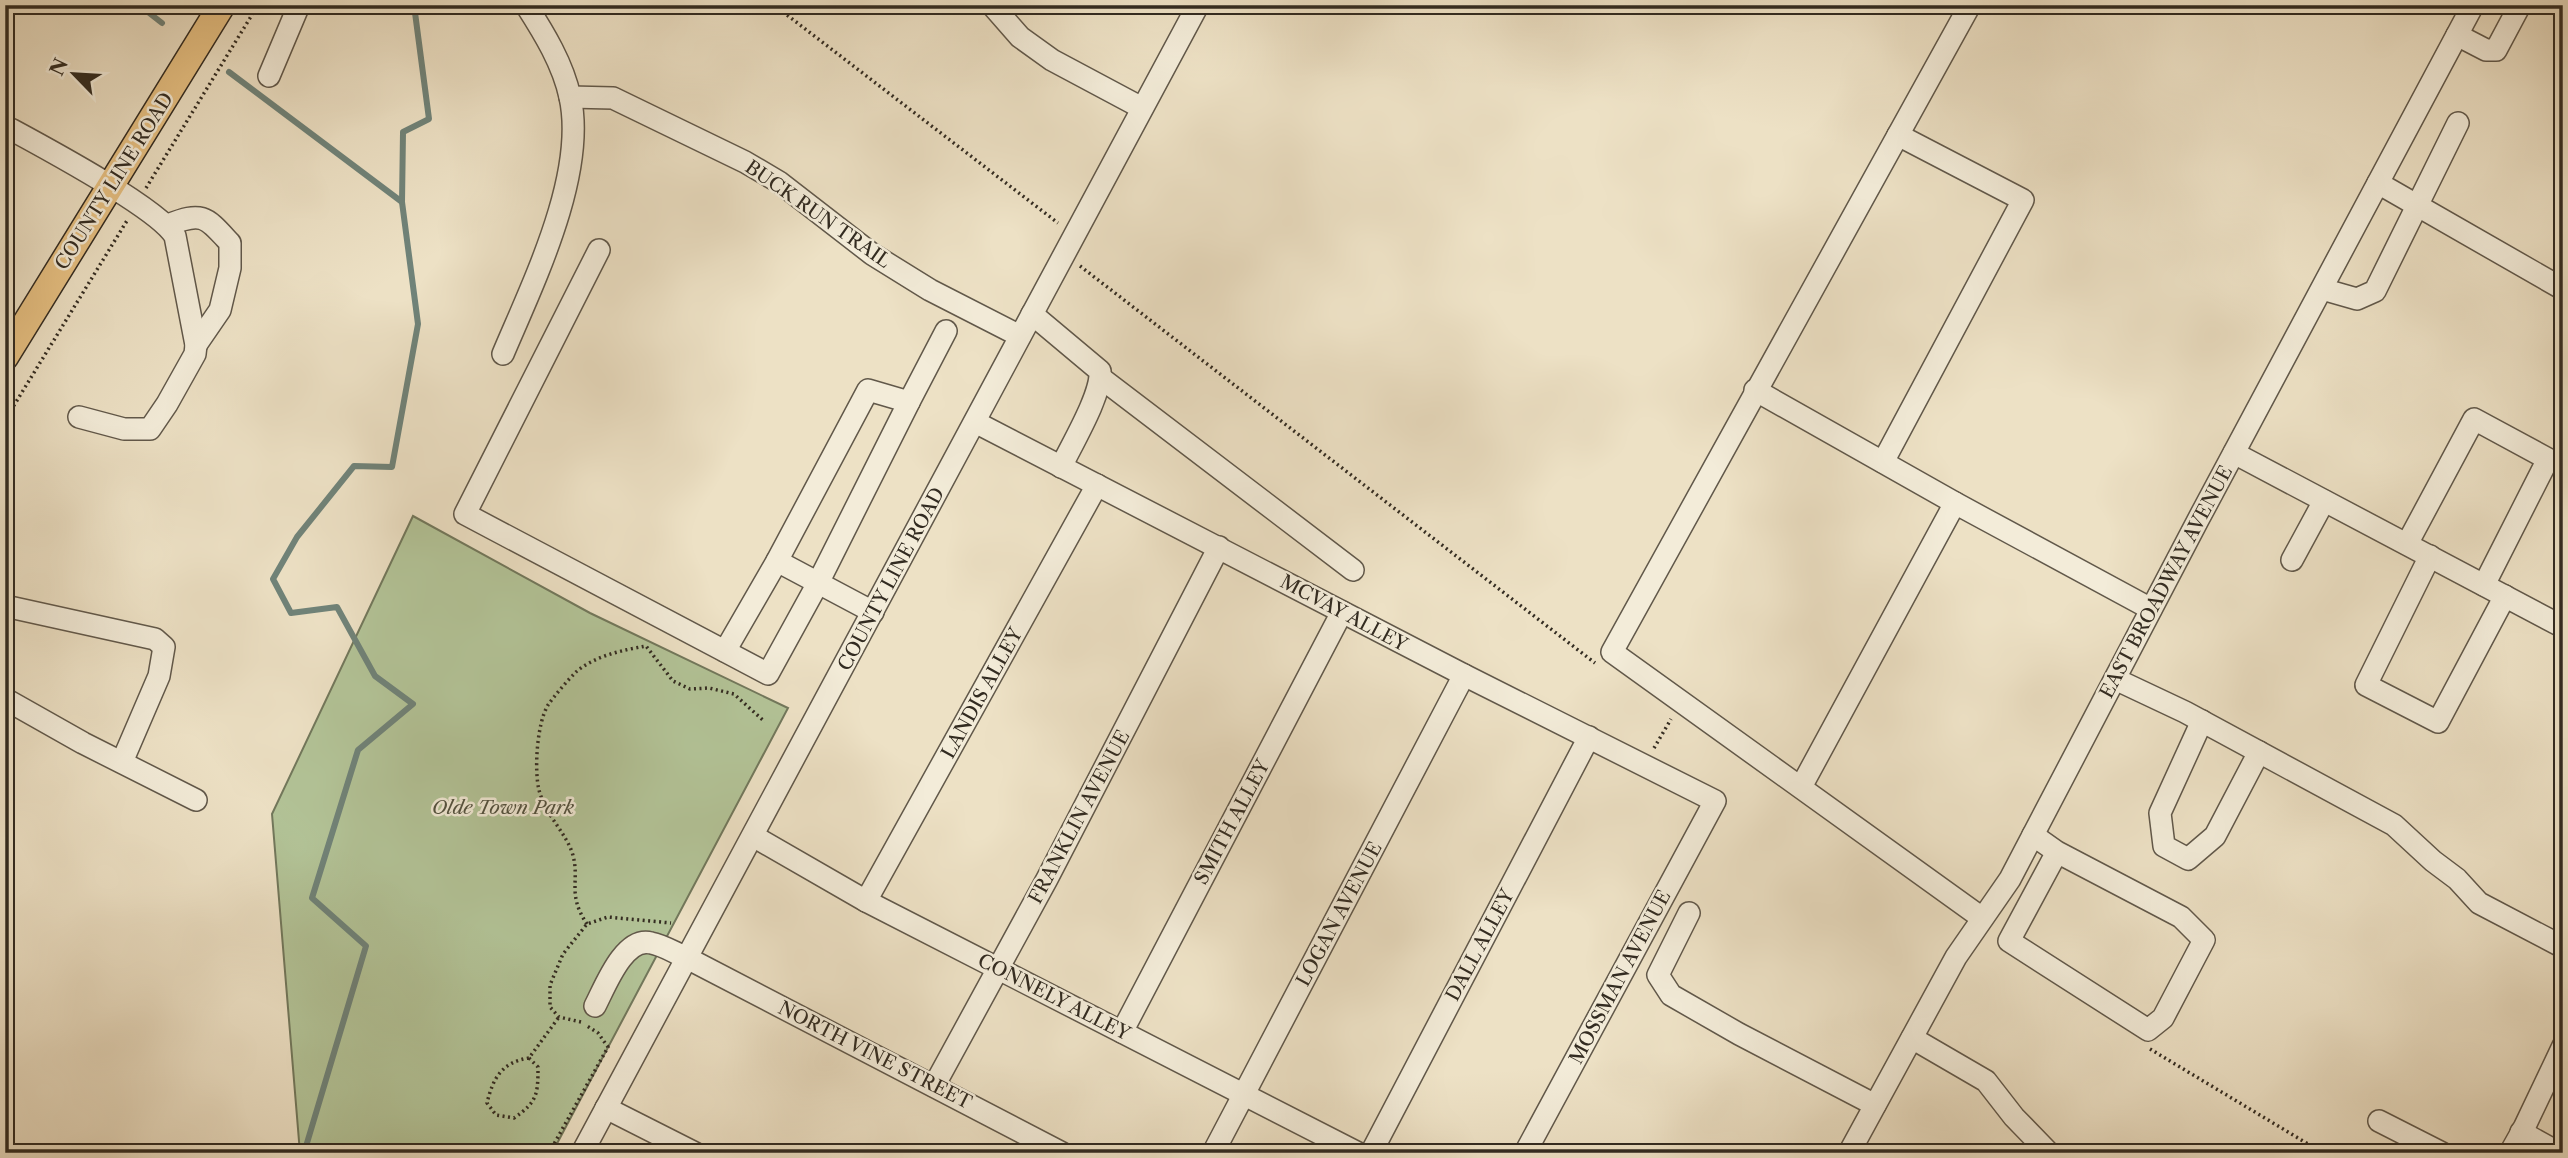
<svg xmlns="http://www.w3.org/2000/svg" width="2568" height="1158" font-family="'Libre Caslon Text',serif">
<rect width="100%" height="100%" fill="#ede1c5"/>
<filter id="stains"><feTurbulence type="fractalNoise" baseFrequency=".00286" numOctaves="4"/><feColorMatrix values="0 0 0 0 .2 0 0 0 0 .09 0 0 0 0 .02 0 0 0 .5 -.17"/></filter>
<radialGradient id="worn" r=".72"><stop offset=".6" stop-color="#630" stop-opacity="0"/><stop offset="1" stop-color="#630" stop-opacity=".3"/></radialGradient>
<path fill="#b3c498" stroke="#72785c" stroke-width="2" d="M413,516L590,613L788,708L552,1153H300L272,814Z"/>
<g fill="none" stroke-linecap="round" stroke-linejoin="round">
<g stroke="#708379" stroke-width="6">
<path d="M139,5L162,23"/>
<path d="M229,72L402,202L418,324L392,467L354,466L297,537L273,579L291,613L337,607L375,676L413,704L358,750L312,898L366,946L304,1153"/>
<path d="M402,202L403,132L429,119L414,5"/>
</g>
<defs>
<g id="minor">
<path d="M992,5L1020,37L1052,60L1142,108"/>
<path d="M1970,5L1612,652L1982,918"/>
<path d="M2457,35L2486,50H2496L2520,5"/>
<path d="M269,76L299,5"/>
<path d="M570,97L613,98L745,162L779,182L872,254L930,290L1020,336"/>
<path d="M5,126C40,145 157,207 175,236L196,345L195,354L167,404L150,429H124L79,417"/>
<path d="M2378,183L2563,289"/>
<path d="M168,225C203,211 206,217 230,243V268L220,310L196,345"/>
<path d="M599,250L465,514L768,674L818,583L909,402"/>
<path d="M2322,289L2357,299L2375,291L2458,123"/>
<path d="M1032,314L1100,371C1102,394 1072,444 1061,467"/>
<path d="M503,354C533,283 587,174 570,97C563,64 544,33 526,5"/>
<path d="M1101,378L1353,570"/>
<path d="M1755,390L1955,503L2151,609"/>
<path d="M975,422L1464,675L1715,801L1525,1153"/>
<path d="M2234,453L2563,627"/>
<path d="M1883,462L2023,200L1898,135"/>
<path d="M2407,544L2474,419L2548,459L2484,585"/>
<path d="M2430,556L2366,685L2438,722L2505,596"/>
<path d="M2292,560L2324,501"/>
<path d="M777,561L873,612"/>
<path d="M5,606L155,639L164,647L159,676L122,762"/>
<path d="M725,651L777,561L868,390L909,402L946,331"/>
<path d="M2115,679L2185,712L2394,825L2433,861L2457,879L2479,903L2563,947"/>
<path d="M5,699L83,743L196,800"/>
<path d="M2202,721L2160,813L2164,846L2188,859L2215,836L2259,752"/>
<path d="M1801,787L1955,503"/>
<path d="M2033,835L2057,852L2181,917L2204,940L2163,1018L2148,1030L2009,941L2057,852"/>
<path d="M753,836L866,901L1358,1153"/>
<path d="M866,901L1097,485"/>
<path d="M1689,913L1658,975L1671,995L1739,1034L1875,1105"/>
<path d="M595,1006C605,987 624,936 651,943C663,945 675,953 687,958L1062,1153"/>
<path d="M1122,1032L1342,612"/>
<path d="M1912,1038L1986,1081L2014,1117L2049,1153"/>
<path d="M934,1086L1047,879L1219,547"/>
<path d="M606,1108L695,1153"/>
<path d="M2379,1121L2442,1153"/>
<path d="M2521,1132L2559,1153"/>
<path d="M582,1153L1198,5"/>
<path d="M1213,1153L1464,675"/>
<path d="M1371,1153L1589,737"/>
<path d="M1849,1153L1956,957L2010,879L2198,520L2473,5"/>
<path d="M2510,1153L2524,1128L2563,1046"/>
</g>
<path id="major" d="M5,357L222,5"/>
</defs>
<use href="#minor" stroke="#61584a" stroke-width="24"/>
<use href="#major" stroke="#322b21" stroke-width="29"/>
<g stroke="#322b21" stroke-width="3.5" stroke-dasharray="2 3.5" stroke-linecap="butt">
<path d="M774,5L1058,223"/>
<path d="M146,188L258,5"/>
<path d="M1080,266L1595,663"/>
<path d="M5,420L128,219"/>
<path d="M1654,748L1671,719"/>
<path d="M587,924C566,893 581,880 572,852C565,832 545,814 539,790C534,770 537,723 548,705C555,695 567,681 576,672C594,656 623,650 646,646L673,681L690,689L709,688L734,694L765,722"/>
<path d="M581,1022L559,1017L550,1007V985L563,954L587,924L608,917L671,923"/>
<path d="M2150,1049L2323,1153"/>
<path d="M529,1058L538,1067C538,1095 537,1102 514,1118L496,1115L487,1103C493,1078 502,1062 529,1058L559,1017"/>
<path d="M549,1153L608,1047L598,1033L587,1026"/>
</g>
<use href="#minor" stroke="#f3ecd9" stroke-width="21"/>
<use href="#major" stroke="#e6c082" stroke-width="26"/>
</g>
<g text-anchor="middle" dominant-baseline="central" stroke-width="5" stroke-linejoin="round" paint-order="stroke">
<g font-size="19" fill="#322b21" stroke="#f3ecd9">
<text transform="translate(114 181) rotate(-58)">COUNTY LINE ROAD</text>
<text transform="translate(818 214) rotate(35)">BUCK RUN TRAIL</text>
<text transform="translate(891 579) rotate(-62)">COUNTY LINE ROAD</text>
<text transform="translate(2166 582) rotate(-62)">EAST BROADWAY AVENUE</text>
<text transform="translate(1344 613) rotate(28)">MCVAY ALLEY</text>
<text transform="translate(982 693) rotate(-61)">LANDIS ALLEY</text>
<text transform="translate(1079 817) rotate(-62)">FRANKLIN AVENUE</text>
<text transform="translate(1232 822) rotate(-62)">SMITH ALLEY</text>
<text transform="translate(1339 914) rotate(-62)">LOGAN AVENUE</text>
<text transform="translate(1480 945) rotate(-62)">DALL ALLEY</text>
<text transform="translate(1620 977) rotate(-62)">MOSSMAN AVENUE</text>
<text transform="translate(1054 997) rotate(27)">CONNELY ALLEY</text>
<text transform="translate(875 1055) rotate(27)">NORTH VINE STREET</text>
</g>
<g font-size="19" font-style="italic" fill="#52513f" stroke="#f3ecd9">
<text x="503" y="807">Olde Town Park</text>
</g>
</g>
<rect width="2568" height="1158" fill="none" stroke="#ede1c5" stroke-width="28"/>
<rect x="7" y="7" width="2554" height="1144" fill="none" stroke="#322b21" stroke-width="3.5"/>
<rect x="14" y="14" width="2540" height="1130" fill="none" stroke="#322b21" stroke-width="2"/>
<g transform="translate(74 74) rotate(295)" stroke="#f3ecd9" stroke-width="5" paint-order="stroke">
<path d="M0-5L12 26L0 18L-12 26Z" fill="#322b21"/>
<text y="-10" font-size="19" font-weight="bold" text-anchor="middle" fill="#322b21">N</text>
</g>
<rect width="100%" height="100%" filter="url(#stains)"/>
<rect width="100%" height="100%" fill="url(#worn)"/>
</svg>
